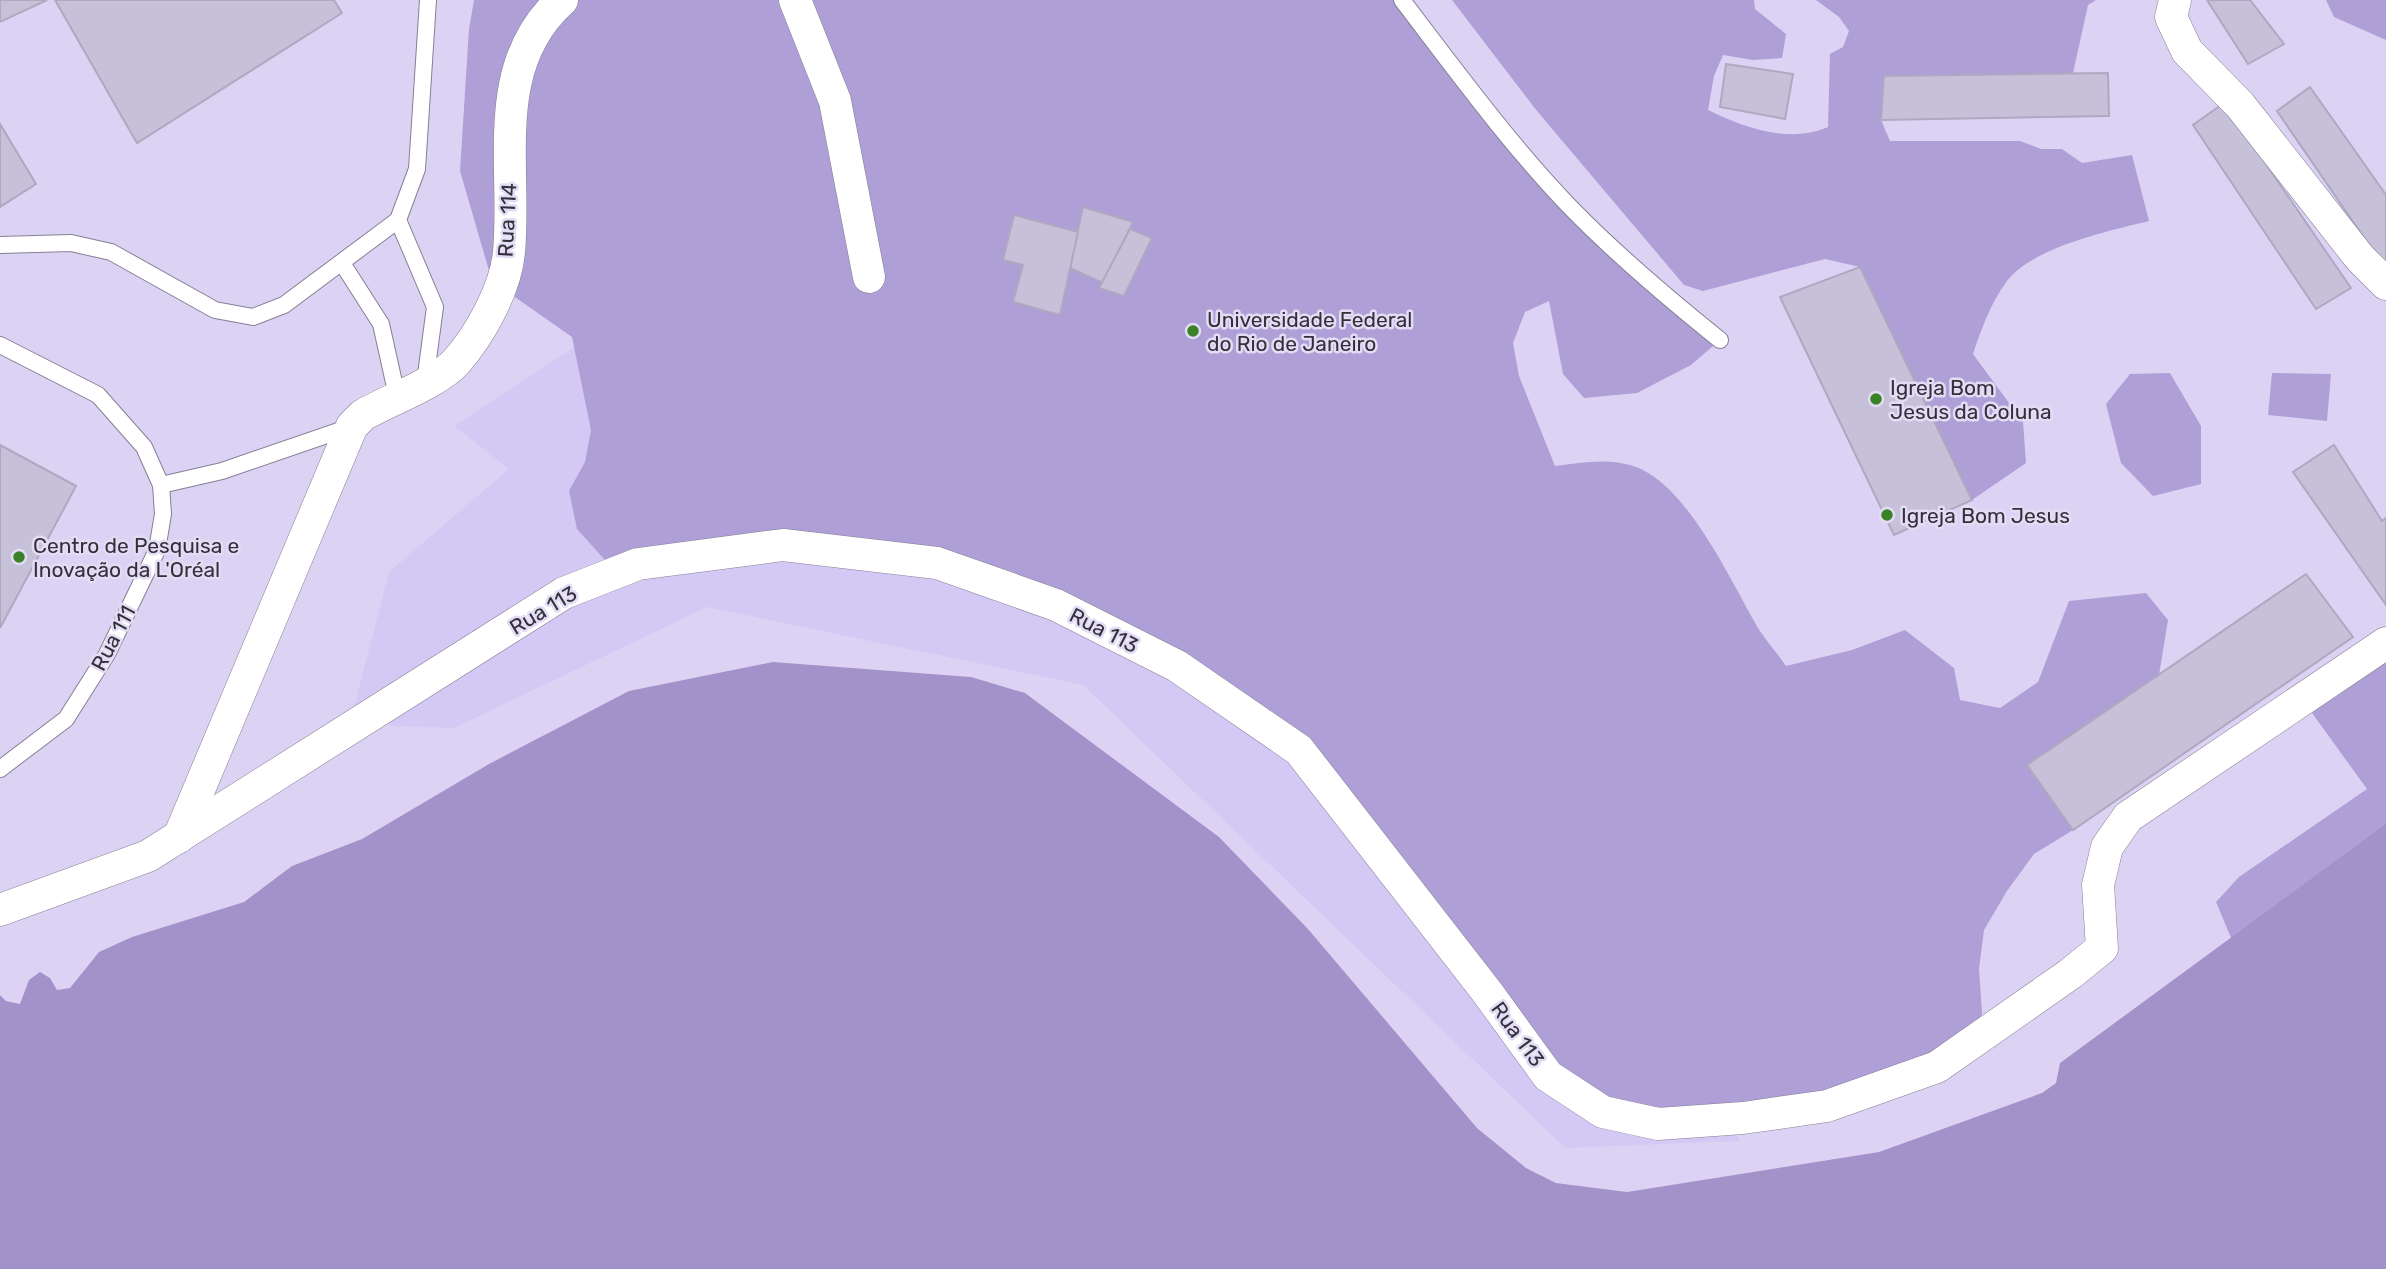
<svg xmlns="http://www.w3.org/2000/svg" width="2386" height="1269" font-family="Rubik,sans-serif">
<rect width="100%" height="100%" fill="#e2dcf5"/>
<path fill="#dcd3f4" d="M0,0H2386V824L2060,1063L2056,1083L2042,1093L1879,1152L1627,1192L1556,1183L1526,1168L1477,1128L1308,929L1219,837L1025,693L971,677L773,662L489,764L362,839L292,866L244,902L132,937L99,952L70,988L57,990L50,978L29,980L20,1004L6,1001L0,995Z"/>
<path fill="#d4c9f4" d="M1234,0L1740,1141L1565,1148L1083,685L707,607L454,728L393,726L353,711L389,572L509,469L454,426L588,338Z"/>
<g fill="#ae9fd6">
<path d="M474,0H1402L1573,210L1720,340L1691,365L1637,393L1584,398L1563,374L1549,301L1525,312L1513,343L1519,376L1555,466C1580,463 1605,458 1630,465C1687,480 1732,585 1760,631C1768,643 1778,654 1786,666L1852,650L1905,630L1954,668L1960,700L2000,708L2038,682L2069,601L2146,593L2168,620L2159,675L2028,765L2073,830L2034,854L2007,891L1984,930L1979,969L1982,1012L1979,1038L1827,1106L1658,1124L1548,1076L1299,750L1056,605L783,545L638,564L605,560L577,529L569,491L585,462L591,430L572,337L492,281L460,171L469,29Z"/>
<path d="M1452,0H1754L1755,9L1786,34L1782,58L1753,60L1723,55L1714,76L1708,110C1745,128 1789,144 1828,127L1830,54L1843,47L1849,31L1839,17L1816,0H2096L2088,5L2073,73L1884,77L1881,120L1890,141H2020L2041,149H2062L2082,163L2132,155L2149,221C2109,231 2033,247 2007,281C1991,302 1981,330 1973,354L2023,422L2026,463L1972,500L1860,267L1825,259L1703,291L1684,285L1537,111Z"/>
<path d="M2326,0H2386V40L2334,17Z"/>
<path d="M2170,373L2201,426V484L2153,496L2121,463L2106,404L2130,374Z"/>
<path d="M2272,373L2331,374L2327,421L2268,415Z"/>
<path d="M2386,643V886L2237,952L2216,902L2239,877L2367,789L2312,713Z"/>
</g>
<path fill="#a292c9" d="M773,662L971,677L1025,693L1219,837L1308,929L1477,1128L1526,1168L1556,1183L1627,1192L1879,1152L2042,1093L2056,1083L2060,1063L2386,824V1269H0V995L6,1001L20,1004L29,980L40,972L50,978L57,990L70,988L99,952L132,937L244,902L292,866L362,839L489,764L629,691Z"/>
<g fill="#c7c0d9" stroke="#aea8c0" stroke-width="2">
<path d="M0,0H47L0,22Z"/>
<path d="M55,0H334L342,13L137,143Z"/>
<path d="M2207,0H2250L2284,44L2248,64Z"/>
<path d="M1726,64L1793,74L1785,119L1720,107Z"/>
<path d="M2108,73L2109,116L1881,120L1884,76Z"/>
<path d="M2310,87L2386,195V261L2382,264L2277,111Z"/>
<path d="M2224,103L2351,288L2316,309L2193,125Z"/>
<path d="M0,124L36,184L0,207Z"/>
<path d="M1083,207L1133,222L1103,283L1070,268Z"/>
<path d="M1014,215L1078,232L1060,315L1013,302L1023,265L1003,260Z"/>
<path d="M1130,229L1152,238L1124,296L1099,288Z"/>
<path d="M1860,267L1972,500L1894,535L1780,297Z"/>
<path d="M0,445L76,486L0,628Z"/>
<path d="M2334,445L2382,521L2386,518V605L2293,472Z"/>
<path d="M2306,574L2353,637L2073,830L2027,765Z"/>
</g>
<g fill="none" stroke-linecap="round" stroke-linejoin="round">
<defs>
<g id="service">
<path d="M1402,0C1457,72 1510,145 1573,210C1619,257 1669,299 1720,340"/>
<path d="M398,220L435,307L425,382"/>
<path d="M0,245L71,243L111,252L215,310L253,317L284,305L398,220L417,169L428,0"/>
<path d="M342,263L381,324L397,396"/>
<path d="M0,345L98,395L144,447L161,485L163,514L157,550L107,654L66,719L0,769"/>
<path d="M161,485L222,471L350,427"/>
</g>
<g id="minor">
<path d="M795,0L835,101L869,277"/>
<path d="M2175,0L2171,17L2187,51L2240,105L2360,258L2386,284"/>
<path d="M179,837L352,426L363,415C389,400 437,383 456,362C480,335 506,288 509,252C517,166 488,66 562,0"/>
<path d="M0,910L148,856L564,593L638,564L783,545L937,563L1056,605L1177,666L1299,750L1487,992L1548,1076L1603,1112L1658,1124L1743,1118L1827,1106L1937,1067L2070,974L2102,948L2098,885L2107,847L2128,817L2386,643"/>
</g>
</defs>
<use href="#service" stroke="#857f96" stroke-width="18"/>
<use href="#minor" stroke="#857f96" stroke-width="33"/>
<use href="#service" stroke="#fff" stroke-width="16"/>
<use href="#minor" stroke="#fff" stroke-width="32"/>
</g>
<g fill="#3a8127" stroke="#e2dcf5" stroke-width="2.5">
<circle cx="1193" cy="331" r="7"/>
<circle cx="1876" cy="399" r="7"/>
<circle cx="1887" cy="515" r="7"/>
<circle cx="19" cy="557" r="7"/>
</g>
<g text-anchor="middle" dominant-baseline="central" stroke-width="5" stroke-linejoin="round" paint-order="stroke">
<g font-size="21" fill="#33303a" stroke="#e2dcf5">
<text transform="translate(507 220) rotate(-87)">Rua 114</text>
<text transform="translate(543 610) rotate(-31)">Rua 113</text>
<text transform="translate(1104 630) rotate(27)">Rua 113</text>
<text transform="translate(113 638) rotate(-62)">Rua 111</text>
<text transform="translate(1518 1034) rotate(54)">Rua 113</text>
</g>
<g font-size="21" fill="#33303a" stroke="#e2dcf5" text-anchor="start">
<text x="1207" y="319">Universidade Federal<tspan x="1207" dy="24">do Rio de Janeiro</tspan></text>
<text x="1890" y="387">Igreja Bom<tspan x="1890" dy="24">Jesus da Coluna</tspan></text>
<text x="1901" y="515">Igreja Bom Jesus</text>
<text x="33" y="545">Centro de Pesquisa e<tspan x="33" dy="24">Inovação da L'Oréal</tspan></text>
</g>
</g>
</svg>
